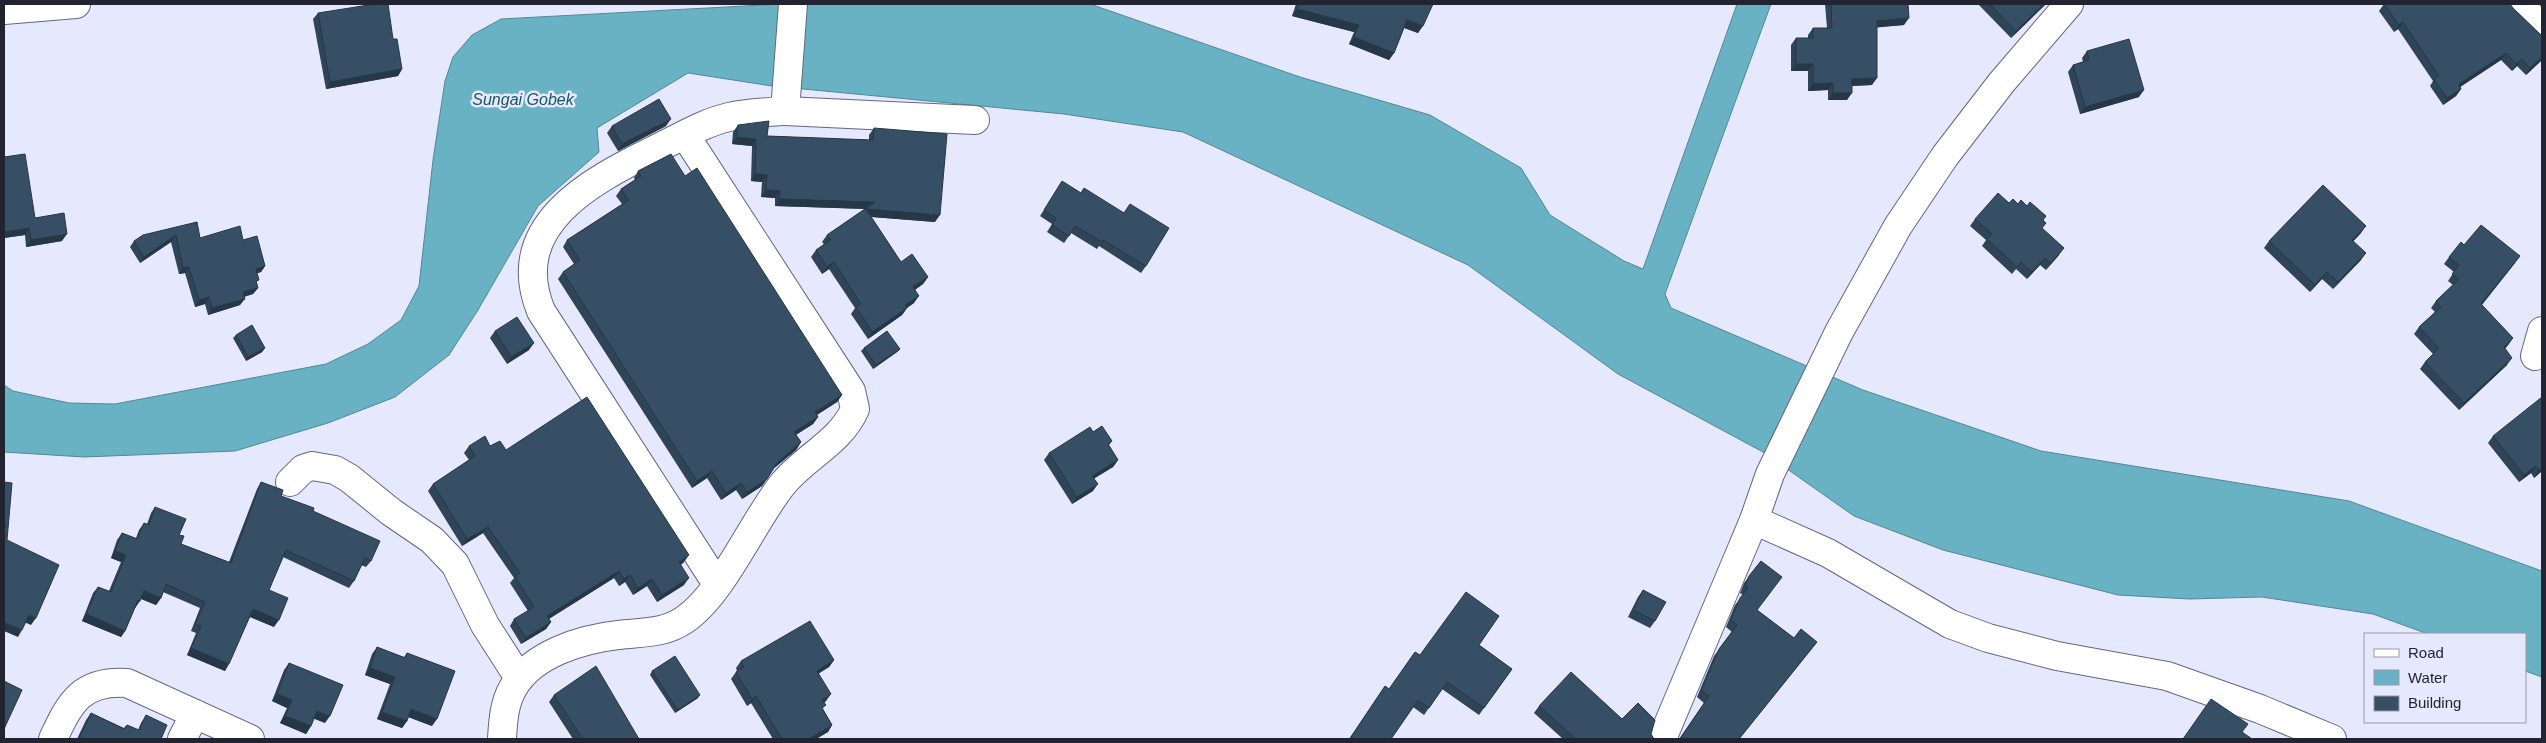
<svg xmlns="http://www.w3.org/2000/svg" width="2546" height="743" font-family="Helvetica,sans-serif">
<rect width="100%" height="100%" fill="#e6e9fe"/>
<path fill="#68b2c4" stroke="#538798" d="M782,4H1090L1300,77L1430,115L1521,168L1550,215L1624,261L1643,269L1737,4H1771L1665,294L1671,308L1863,390L2041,451L2349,501L2542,571V677L2525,671V634H2428L2373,614L2262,597L2189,599L2118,595L1943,550L1854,516L1763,452L1618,374L1468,265L1183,132L1064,114L772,86L688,73L597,128L599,152L538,206L478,310L449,355L395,397L328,423L235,451L84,457L4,452V385L13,391L69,403L115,404L326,364L368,344L401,320L419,286L433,160L445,81L453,57L472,35L501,19Z"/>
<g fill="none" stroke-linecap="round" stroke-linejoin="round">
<defs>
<g id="minor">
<path d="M2519,4L2542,28"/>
<path d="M4,10L76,4"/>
<path d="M785,111L975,120"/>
<path d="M2535,356L2542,331"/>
<path d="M290,482L303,469L312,466L335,470L349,478L391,512L432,540L455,564L485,625L519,678"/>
<path d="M1754,520L1828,553L1950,624L1988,638L2057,656L2167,676L2260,709L2332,739"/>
<path d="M717,584L541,311C506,225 591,181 656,149C679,138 703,123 729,117C747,113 767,112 785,111L793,4"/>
<path d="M53,739C70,702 82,680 127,683L250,739"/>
<path d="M182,739L195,714"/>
<path d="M502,739C503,722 504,703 513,688C532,654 582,639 618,635C641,632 664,634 684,620C722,595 752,523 782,485C803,458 841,442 855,409L851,391L685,135"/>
<path d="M1662,739L1754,520L1770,474L1839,332L1898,226L1945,156L2002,82L2069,4"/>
</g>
</defs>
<use href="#minor" stroke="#636683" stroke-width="30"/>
<use href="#minor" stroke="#fff" stroke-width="28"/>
</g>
<g fill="#2f4457">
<path d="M1296,4H1433L1418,33L1404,28L1394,53L1389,60L1349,44L1354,32L1292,16Z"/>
<path d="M1825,4H1908L1904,25L1877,27L1872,85L1852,86L1847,100H1828V90L1808,91V71H1791V45L1796,38H1808V35L1813,28H1827Z"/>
<path d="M1978,4H2046L2011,38Z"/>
<path d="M2384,4L2513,8L2542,36V60L2526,75L2517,66L2512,71L2501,60L2460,87L2461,89L2456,96L2443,105L2430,86L2433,81L2398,29L2394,32L2379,11Z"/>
<path d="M318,13L393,39L402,69L398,76L326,89L313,19Z"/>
<path d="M2087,51L2139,97L2080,114L2068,72L2073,65L2083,62L2082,58Z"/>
<path d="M738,125L767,136L869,140V135L874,128L935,222L871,217L901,262L928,277L923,284L915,290L914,303L907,308L902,315L868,339L851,314L855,308L829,269L822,274L811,257L816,250L824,244L822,242L827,235L865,209L775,206V198L761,197L762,182L751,181L752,146L732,144L733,132Z"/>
<path d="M612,126H666L618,151L607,133Z"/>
<path d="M4,157L35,218L62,241L26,247L25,235L4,238Z"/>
<path d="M638,171L685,176L842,395L837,402L817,415L818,417L813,424L796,435L801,442L796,450L773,469L762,486L742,499L736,490L721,500L707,478L692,488L558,279L563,272L574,264L563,247L567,240L622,204L616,196L621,189L635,180L634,178Z"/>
<path d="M1058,188L1080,193L1124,213L1130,204L1146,266L1141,273L1099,246L1097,249L1071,233L1064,243L1047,232L1052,224L1040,216Z"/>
<path d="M2018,204L2043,221L2042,229L2059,255L2046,270L2040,265L2027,279L2016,269L2012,274L1982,246L1986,240L1970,226L1975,219Z"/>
<path d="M197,222L200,238L243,240L265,266L261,272L257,273V284L258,288L253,294L244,297L240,305L208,315L205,304L195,307L185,273L179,274L171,242L140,263L130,247L134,241Z"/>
<path d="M2361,233L2353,241L2361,260L2333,289L2322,279L2310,292L2264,248L2269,241Z"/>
<path d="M2464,245L2515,263L2482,305L2513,338L2508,345L2505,349L2507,365L2459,410L2420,369L2425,362L2433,354L2414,334L2419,327L2435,312L2431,308L2436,301L2453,285L2448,281L2454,272L2444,264L2449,257Z"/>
<path d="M495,331L529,350L507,364L490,338Z"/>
<path d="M236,335L265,348L262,352L246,361L233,338Z"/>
<path d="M864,348L900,349L897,352L873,369L861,351Z"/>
<path d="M1093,432L1112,441L1109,445L1118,460L1113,467L1094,478L1093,491L1072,504L1044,460L1049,453Z"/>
<path d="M2493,436L2542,471L2534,478L2531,473L2519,482L2488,443Z"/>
<path d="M469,446H490L506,450L684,562L681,565L684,585L657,602L647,586L633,595L625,582L619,586L614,578L549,619L551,622L546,629L521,644L510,626L514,619L528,611L510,583L514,578L483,533L462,546L428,491L433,484L469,460L464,453Z"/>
<path d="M261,482L281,496L313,511L371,561L366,567L361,565L354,581L349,588L283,557L269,590L274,627L250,617L225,671L187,655L196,633L191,631L200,608L163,592L161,598L156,605L141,599L135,608L125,631L121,637L82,621L93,593L98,587L109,591L121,562L111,558L117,540L122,533L136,538L139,530L144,523L147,524L151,513L155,507L179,535L181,544L229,562L257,489Z"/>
<path d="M1761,561L1757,610L1794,638L1817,642L1739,739H1679L1704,703L1697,697L1714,656L1732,632L1726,627L1735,605L1743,595L1740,593L1744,583Z"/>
<path d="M1643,590L1655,621L1650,628L1628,617L1638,597Z"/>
<path d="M1479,645L1512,669L1479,715L1442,689L1424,715L1413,707L1391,739H1349L1385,686L1389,689L1420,655Z"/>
<path d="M377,647L404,657L407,653L432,726L408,717L407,721L402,728L377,719L390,684L365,675L372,654Z"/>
<path d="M834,660L829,667L818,673L826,701L824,703L823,709L832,725L828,732L816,739H773L751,703L747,706L731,679L736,672L737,671L736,668L741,661Z"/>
<path d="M289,663L325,723L314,718L311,726L306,734L280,723L287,708L272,701L284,670Z"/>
<path d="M652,671L698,698L675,713L650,675Z"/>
<path d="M554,695L639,739H573L549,702Z"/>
<path d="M1539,706L1622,719L1651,734L1654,739H1563L1534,713Z"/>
<path d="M91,713L124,728L127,725L138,730L141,723L146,715L161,739H77L86,720Z"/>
</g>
<g fill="#263747">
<path d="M2044,4H2046L2011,38L2016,31Z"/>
<path d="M1297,9L1359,25L1354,32L1292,16Z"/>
<path d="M1909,18L1904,25L1872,28L1877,21Z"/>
<path d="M1407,20L1423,26L1418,33L1402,27Z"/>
<path d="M2403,22L2398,29L2394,32L2399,25Z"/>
<path d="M1354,37L1394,53L1389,60L1349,44Z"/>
<path d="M2506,53L2501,60L2454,91L2459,84Z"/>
<path d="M2542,57V60L2526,75L2530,68Z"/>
<path d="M2522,59L2517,66L2512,71L2516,64Z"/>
<path d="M1796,64H1813L1808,71H1791Z"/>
<path d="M402,69L398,76L326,89L330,82Z"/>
<path d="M1877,78L1872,85L1847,86L1852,79Z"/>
<path d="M1833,83L1828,90L1808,91L1813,84Z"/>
<path d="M2461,89L2456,96L2443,105L2447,98Z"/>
<path d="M2144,90L2139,97L2080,114L2085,107Z"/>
<path d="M1833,93H1852L1847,100H1828Z"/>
<path d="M671,119L666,126L618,151L622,144Z"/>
<path d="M737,137L756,139L752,146L732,144Z"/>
<path d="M755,174L767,175L762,182L751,181Z"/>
<path d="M766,190L780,191L775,198L761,197Z"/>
<path d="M779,199L875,202L870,209L775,206Z"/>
<path d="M866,209L940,215L935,222L861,216Z"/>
<path d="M2366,226L2361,233L2348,247L2352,240Z"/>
<path d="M29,228L25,235L4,238V232Z"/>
<path d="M67,234L62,241L26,247L31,240Z"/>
<path d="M176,235L171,242L140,263L144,257Z"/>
<path d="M2064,248L2059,255L2046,270L2051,263Z"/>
<path d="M2366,253L2361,260L2333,289L2338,282Z"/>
<path d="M2520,256L2515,263L2476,311L2481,304Z"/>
<path d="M2045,258L2040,265L2027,279L2032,272Z"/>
<path d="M834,262L829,269L822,274L827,267Z"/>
<path d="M265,266L261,272L252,275L256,269Z"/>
<path d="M189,267L185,273L179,274L183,268Z"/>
<path d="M2327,272L2322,279L2310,292L2315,285Z"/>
<path d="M928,277L923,284L908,294L913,287Z"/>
<path d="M258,288L253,294L238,298L243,292Z"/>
<path d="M919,296L914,303L900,312L905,305Z"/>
<path d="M209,297L205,304L195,307L199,300Z"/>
<path d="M245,299L240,305L208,315L212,308Z"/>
<path d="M907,308L902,315L868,339L872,332Z"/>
<path d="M2513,338L2508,345L2499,354L2504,347Z"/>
<path d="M534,343L529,350L507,364L511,357Z"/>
<path d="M265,348L262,352L246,361L248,357Z"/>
<path d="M900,349L897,352L873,369L876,365Z"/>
<path d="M2512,358L2507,365L2459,410L2464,403Z"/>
<path d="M842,395L837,402L810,419L815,412Z"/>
<path d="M818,417L813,424L789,439L794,432Z"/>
<path d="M801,442L796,450L772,470L777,463Z"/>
<path d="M1118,460L1113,467L1087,483L1092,476Z"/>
<path d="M2536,466L2531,473L2519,482L2524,475Z"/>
<path d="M2542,468V471L2534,478L2539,470Z"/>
<path d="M712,471L707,478L692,488L697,481Z"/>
<path d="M767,479L762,486L742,499L747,492Z"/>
<path d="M741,483L736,490L721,500L726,493Z"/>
<path d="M1098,484L1093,491L1072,504L1077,497Z"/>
<path d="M488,527L483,533L462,546L467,539Z"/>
<path d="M115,551L126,555L121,562L111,558Z"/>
<path d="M689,555L684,562L674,569L679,562Z"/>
<path d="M619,571L614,578L542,623L547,616Z"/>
<path d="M630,575L625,582L619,586L624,579Z"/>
<path d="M689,578L684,585L657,602L662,595Z"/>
<path d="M652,579L647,586L633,595L638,588Z"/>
<path d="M144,591L161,598L156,605L139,598Z"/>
<path d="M138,600L140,601L135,608L133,607Z"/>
<path d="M253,609L279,620L274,627L248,616Z"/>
<path d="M86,614L125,631L121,637L82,621Z"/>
<path d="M29,615L36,618L31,625L24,622Z"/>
<path d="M4,622L22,630L18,637L4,631Z"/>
<path d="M551,622L546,629L521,644L526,638Z"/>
<path d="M191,648L229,664L225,671L187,655Z"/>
<path d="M834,660L829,667L812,678L817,671Z"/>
<path d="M370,668L395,677L390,684L365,675Z"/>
<path d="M277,694L292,700L287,708L272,701Z"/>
<path d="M831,694L826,701L818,707L822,700Z"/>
<path d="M700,695L698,698L675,713L678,710Z"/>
<path d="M756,696L751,703L747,706L752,699Z"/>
<path d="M411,709L437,719L432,726L406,716Z"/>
<path d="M317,711L330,716L325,723L312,718Z"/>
<path d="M382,712L407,721L402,728L377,719Z"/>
<path d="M285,716L311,726L306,734L280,723Z"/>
<path d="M832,725L828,732L816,739H809Z"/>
</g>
<g fill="#374f65" stroke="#263747">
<path d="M375,4H388L393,39H397L402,69L330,82L318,13Z"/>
<path d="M1299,4H1433L1423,26L1407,20L1394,53L1354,37L1359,25L1297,9Z"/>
<path d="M1831,4H1908L1909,18L1877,21V78L1852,79V93H1833V83L1813,84V64H1796V38H1813V28H1832Z"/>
<path d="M1990,4H2044L2016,31Z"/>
<path d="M2384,4H2510L2513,8L2542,36V57L2530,68L2522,59L2516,64L2506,53L2459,84L2461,89L2447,98L2434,79L2439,76L2403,22L2399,25Z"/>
<path d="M2129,39L2144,90L2085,107L2073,65L2089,60L2087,51Z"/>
<path d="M659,99L671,119L622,144L612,126Z"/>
<path d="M769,121L767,136L873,140L874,128L947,134L940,215L866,209L901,262L912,254L928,277L913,287L919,296L905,305L907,308L872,332L856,307L861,304L834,262L827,267L816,250L831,240L827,235L875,202L779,199L780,191L766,190L767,175L755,174L756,139L737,137L738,125Z"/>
<path d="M25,154L35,218L64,213L67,234L31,240L29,228L4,232V157Z"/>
<path d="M671,154L685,176L697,168L842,395L815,412L818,417L794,432L801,442L777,463L767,479L747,492L741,483L726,493L712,471L697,481L563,272L580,260L567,240L629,200L621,189L641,176L638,171Z"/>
<path d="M1062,181L1081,193L1084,188L1124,213L1130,204L1169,228L1146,266L1103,240L1102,242L1075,226L1069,236L1052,225L1056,218L1044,210Z"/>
<path d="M2323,185L2366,226L2352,240L2366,253L2338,282L2327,272L2315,285L2269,241Z"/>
<path d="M1998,193L2009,203L2013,199L2018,204L2021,200L2027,206L2030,202L2046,216L2043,220L2046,223L2042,228L2064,248L2051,263L2045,258L2032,272L2021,262L2017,267L1987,239L1992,234L1975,219Z"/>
<path d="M197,222L200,238L240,226L243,240L257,236L265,266L256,269L259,280L256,281L258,288L243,292L245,299L212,308L209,297L199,300L189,267L183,268L176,235L144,257L134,241L143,235Z"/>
<path d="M2481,225L2520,256L2481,304L2513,338L2504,347L2512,358L2464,403L2425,362L2439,348L2419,327L2441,307L2436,301L2459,279L2452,274L2459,265L2449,257L2461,242L2464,245Z"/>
<path d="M517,317L534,343L511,357L495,331Z"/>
<path d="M252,325L265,348L248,357L236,335Z"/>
<path d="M887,331L900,349L876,365L864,348Z"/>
<path d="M587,397L689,555L679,562L689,578L662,595L652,579L638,588L630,575L624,579L619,571L547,616L551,622L526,638L514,619L534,607L515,576L520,573L488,527L467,539L433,484L475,456L469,446L485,436L490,446L500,441L506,450Z"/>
<path d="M2542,397V468L2539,470L2536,466L2524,475L2493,436Z"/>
<path d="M1102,426L1112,441L1108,444L1118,460L1092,476L1098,484L1077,497L1049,453L1090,427L1093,432Z"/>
<path d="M4,482L12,483L7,540L59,565L36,618L29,615L22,630L4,622Z"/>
<path d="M261,482L283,490L281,496L314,508L313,511L380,541L371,561L365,558L354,581L286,550L269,590L288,598L279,620L253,609L229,664L191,648L201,626L195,624L205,602L166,584L161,598L144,591L140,601L138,600L125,631L86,614L98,587L111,592L126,555L115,551L122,533L137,539L144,523L149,525L155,507L186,519L179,535L184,536L181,544L231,563Z"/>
<path d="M1761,561L1782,577L1757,610L1794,638L1801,629L1817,642L1739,739H1680L1709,696L1701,690L1719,649L1737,625L1731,620L1740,598L1748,588L1745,586L1749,576Z"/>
<path d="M1643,590L1666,602L1655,621L1633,610Z"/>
<path d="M1466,592L1499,616L1479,645L1512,669L1484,708L1447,682L1429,708L1418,700L1391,739H1354L1351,737L1385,686L1389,689L1415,652L1420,655Z"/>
<path d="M810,621L834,660L817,671L831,694L822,700L826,705L822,708L832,725L809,739H782L756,696L752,699L736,672L744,667L741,661Z"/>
<path d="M377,647L405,658L407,653L455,671L437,719L411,709L407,721L382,712L395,677L370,668Z"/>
<path d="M675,656L700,695L678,710L652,671Z"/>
<path d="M289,663L343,685L330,716L317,711L311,726L285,716L292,700L277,694Z"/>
<path d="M596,666L639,739H583L554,695Z"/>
<path d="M1571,672L1622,719L1638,703L1655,720L1651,734L1654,739H1576L1539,706Z"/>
<path d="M4,681L22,690L4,729Z"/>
<path d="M2211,699L2248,724L2242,732L2252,739H2183Z"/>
<path d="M91,713L124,729L127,725L139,730L146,715L167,725L161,739H79Z"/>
</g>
<g text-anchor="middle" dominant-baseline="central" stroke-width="5" stroke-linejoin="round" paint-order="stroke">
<g font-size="16" font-style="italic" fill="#165562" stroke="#e6e9fe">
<text x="523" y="99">Sungai Gobek</text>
</g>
</g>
<rect width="2546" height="743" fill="none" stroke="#232431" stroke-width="10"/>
<rect x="2364" y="633" width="162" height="90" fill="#e6e9fe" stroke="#989aac"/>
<rect x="2374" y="649" width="25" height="8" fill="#ffffff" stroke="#989aac"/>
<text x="2408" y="658" font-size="15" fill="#232431">Road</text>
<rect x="2374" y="670" width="25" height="15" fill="#68b2c4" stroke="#989aac"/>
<text x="2408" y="683" font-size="15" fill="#232431">Water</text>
<rect x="2374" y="696" width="25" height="15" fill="#374f65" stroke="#989aac"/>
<text x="2408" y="708" font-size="15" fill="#232431">Building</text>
</svg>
